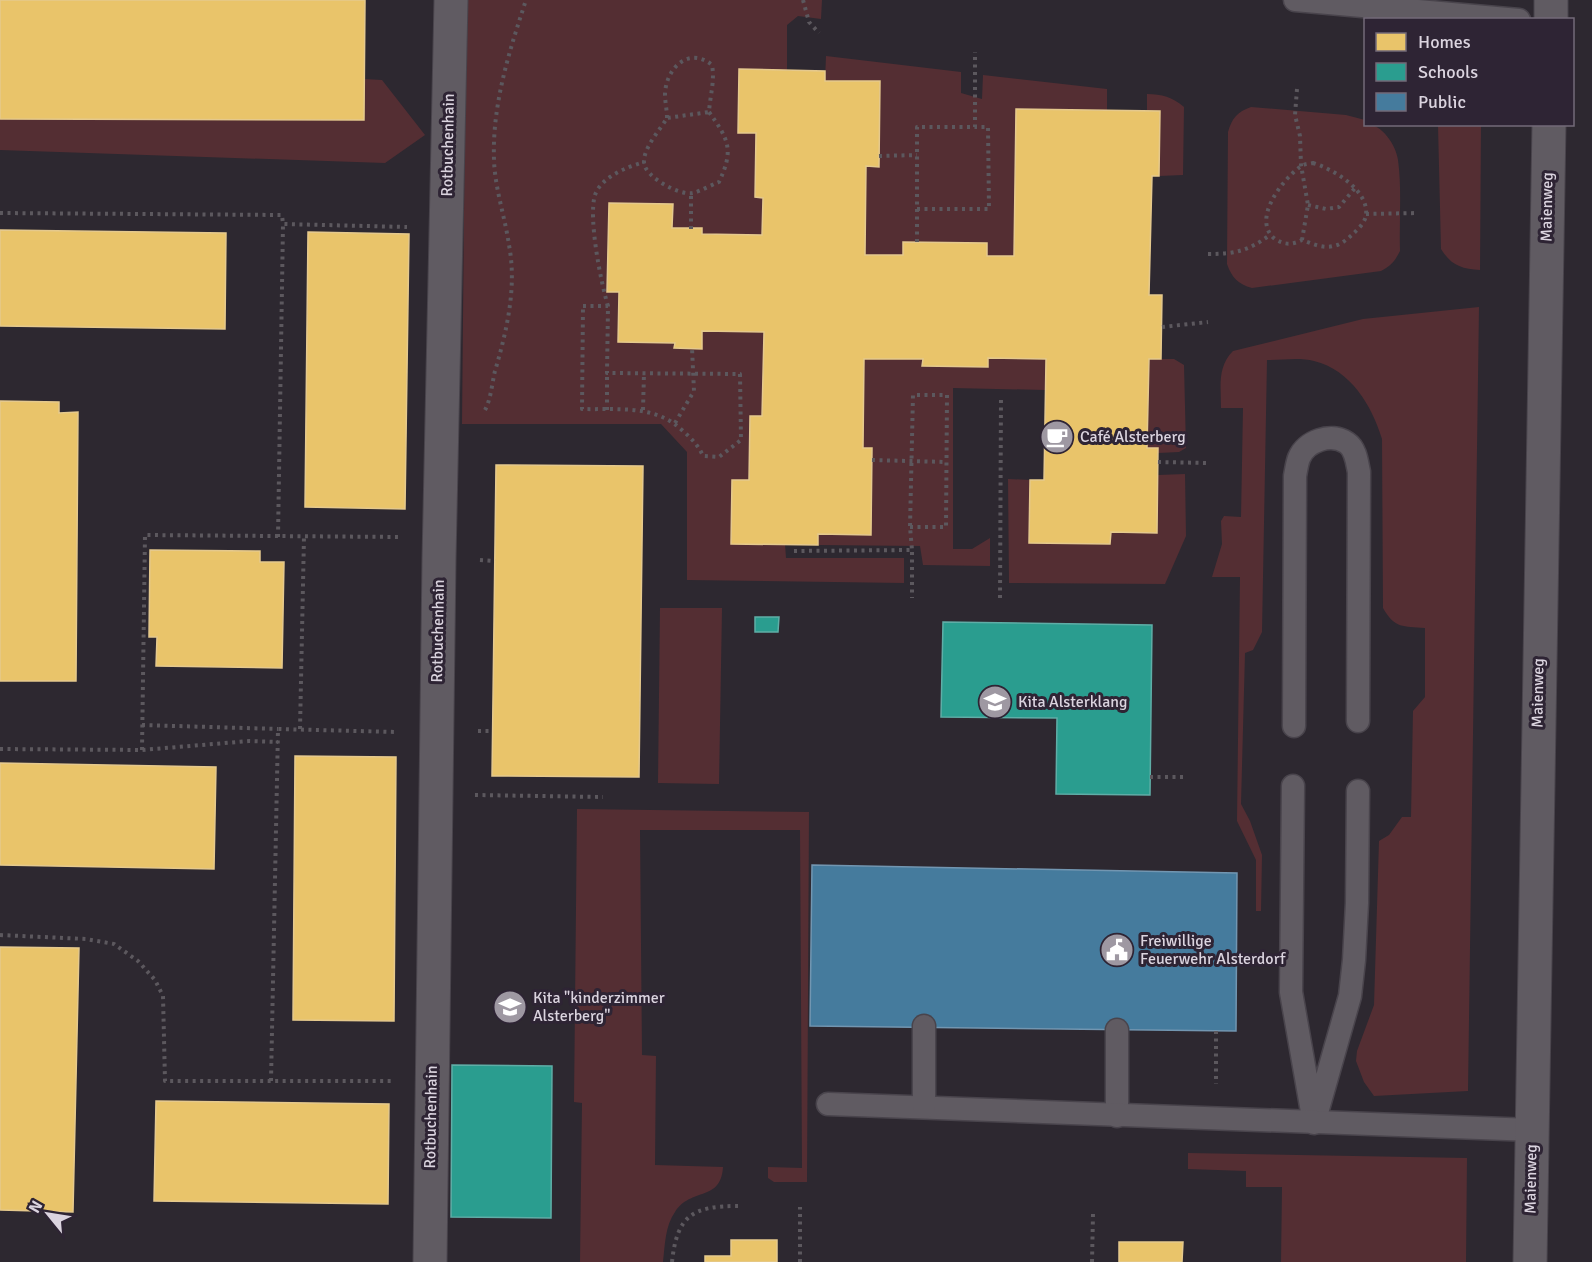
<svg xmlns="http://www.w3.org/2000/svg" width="1592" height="1262" font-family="Signika,sans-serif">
<rect width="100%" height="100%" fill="#2d2830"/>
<g fill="#542e33">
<path d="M466,0H822L821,19L798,16L787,25V70H739L738,133H756L755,197L763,198L762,235L702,234L672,228L673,204L609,203L607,292H619L675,343L674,348L702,349V331L764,332L762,416H750L749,480H732L785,544L786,558H904V583L687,580V452L661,424H462Z"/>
<path d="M826,56L961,72V93L982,99L983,75L1107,89V110L1017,109L1014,256H987V243L904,242L903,255H865L866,166L878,167L825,81Z"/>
<path d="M364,79L382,80L425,135L385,163L0,150V119L364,120Z"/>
<path d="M1147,94C1162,94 1172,97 1184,107L1183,175L1159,176V111L1147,110Z"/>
<path d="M1251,107L1346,115L1365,120L1366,124C1382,124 1396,145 1398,160C1402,189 1399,222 1400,251C1395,261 1391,266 1381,271L1252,288C1238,284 1232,278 1227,264L1228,132C1232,118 1237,112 1251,107Z"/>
<path d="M1438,125H1481L1480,270C1461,269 1451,265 1441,249Z"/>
<path d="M1479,307L1468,1091L1374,1096L1364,1082L1356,1061L1357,1051L1374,1005L1379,841L1389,835L1402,817H1411L1413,711L1425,697V628C1403,626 1395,629 1383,608L1382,439C1372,406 1351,370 1314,361C1300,357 1282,360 1267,360L1262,632L1253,650L1245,653L1241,804L1250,821L1262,855L1261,911H1256V860L1237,821L1240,577H1212L1222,544L1221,521L1224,516L1241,517L1243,408H1221C1221,387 1217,367 1233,351L1363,319Z"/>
<path d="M988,358L1046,359L1045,390L953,388V549H972L990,538V566L923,565L920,546L818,545V534H871L872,449L863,448L864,359H923V366L987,367Z"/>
<path d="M1149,359H1174L1184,365L1186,448L1179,452L1158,453V448H1147Z"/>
<path d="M1185,474L1186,536L1165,584L1009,583L1008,479L1030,480L1029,543L1109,544L1111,532H1157L1158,475Z"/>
<path d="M660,608H722L719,784L658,783Z"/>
<path d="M577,809L809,812L807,1182H774L768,1178V1167L802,1168L800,830H640L642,1055L656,1056L655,1165L723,1167C721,1202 691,1187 675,1212C665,1226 665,1245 663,1262H580L582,1103L574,1102Z"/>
<path d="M1188,1153L1467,1158L1466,1262H1281L1282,1187H1246V1171L1188,1169Z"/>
</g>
<g fill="#e9c46a" stroke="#e5c98d" stroke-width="1.5">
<path d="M0,0H365L364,120L0,119Z"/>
<path d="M739,69L825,71V81H880L879,167L866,166L865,255H903V242L987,243V256H1014L1016,109L1160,111L1159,176H1152L1149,295H1162L1161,359H1149L1147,448H1158L1157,533L1111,532L1110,544L1029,543L1030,480H1044L1046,359L988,358V367L922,366L923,359H864L863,448H872L871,535L818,534V545L731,544L732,480H749L750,416H762L764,332L702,331V349L674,348L675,343L618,342L619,292H607L609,203L673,204L672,228H702V234L762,235L763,198L755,197L756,133H738Z"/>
<path d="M0,230L226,233L225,329L0,326Z"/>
<path d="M308,232L409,234L405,509L305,507Z"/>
<path d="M0,401L59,402V413L78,412L76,681H0Z"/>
<path d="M496,465L643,466L639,777L492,776Z"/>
<path d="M150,550L260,551V562H284L282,668L156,666L157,637H149Z"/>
<path d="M295,756L396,757L394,1021L293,1020Z"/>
<path d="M0,763L216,767L214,869L0,865Z"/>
<path d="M0,947L79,948L73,1212L0,1210Z"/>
<path d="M156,1101L389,1104L388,1204L154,1201Z"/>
<path d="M731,1240H777V1262H705V1256H731Z"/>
<path d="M1119,1242H1183L1182,1262H1119Z"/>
</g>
<g fill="#2a9d8f" stroke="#5faea7" stroke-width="1.5">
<path d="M755,617H779L778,632H755Z"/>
<path d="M943,622L1152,625L1150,795L1056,794L1057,718L941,717Z"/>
<path d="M452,1065L552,1066L551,1218L451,1217Z"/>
</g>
<path fill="#457b9d" stroke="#7296b1" stroke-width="1.5" d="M812,865L1237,873L1236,1031L810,1026Z"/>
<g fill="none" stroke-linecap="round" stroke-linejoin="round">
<defs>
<g id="lane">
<path d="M1295,0L1519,20"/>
<path d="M1294,726L1295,476C1296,471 1297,463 1299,458C1306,441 1331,432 1347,443C1356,449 1357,463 1359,472L1358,721"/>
<path d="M1293,786L1291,992L1314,1123L1350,996L1354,960L1357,903L1358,791"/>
<path d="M1117,1030V1116"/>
<path d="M828,1104L1532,1130"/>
<path d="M924,1107V1026"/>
</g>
<path id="street" d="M430,1262L439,559L451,0"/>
<g id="secondary">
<path d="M1551,20V0"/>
<path d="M1530,1262L1549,124"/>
</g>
</defs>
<use href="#lane" stroke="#49444c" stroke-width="25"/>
<use href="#street" stroke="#49444c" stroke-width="35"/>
<use href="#secondary" stroke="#49444c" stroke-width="35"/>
<g stroke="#5c585e" stroke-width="4" stroke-dasharray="3 4.5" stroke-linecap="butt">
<path d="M803,0L809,22L819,33"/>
<path d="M1297,89L1295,115L1300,136L1301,165L1308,205L1302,240"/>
<path d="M709,112C729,140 734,150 719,182C711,185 701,191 693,193C680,196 645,177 644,163C643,148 660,130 667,118Z"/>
<path d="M667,118C667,110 665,102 665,94C666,68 689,46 712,65C715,81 710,96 709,112"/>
<path d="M879,156L917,155"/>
<path d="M1313,163C1333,169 1369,190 1366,215C1365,223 1358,229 1353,234C1347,239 1341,245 1333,246C1323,249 1311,243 1302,240C1292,245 1284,245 1275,239C1251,220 1282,180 1300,167C1303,164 1308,164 1313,163Z"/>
<path d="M1308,205L1326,209L1339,207L1355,188"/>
<path d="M917,209H989L988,127H975"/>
<path d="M0,213L282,215L283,224L407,227"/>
<path d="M1366,214L1418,213"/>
<path d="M691,229V194"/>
<path d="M917,242V127H975V52"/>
<path d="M1208,254C1235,254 1248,251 1270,235"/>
<path d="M583,306H608L607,373L740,374L741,440L719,457L703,456C698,445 692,439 683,431C655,404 618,410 582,409Z"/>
<path d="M608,306C601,283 588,218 595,195C601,177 627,167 644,162"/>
<path d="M1162,327L1208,322"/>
<path d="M485,410C491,399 492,383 495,371C507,330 517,287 509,245C505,217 495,189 494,160C492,105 509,52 526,0"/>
<path d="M607,410V373"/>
<path d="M643,410L644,373"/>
<path d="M675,423L694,391L692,348"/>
<path d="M872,460L947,462"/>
<path d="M1158,462L1207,463"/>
<path d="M910,527H946L947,395H913L910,527L912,550"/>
<path d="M278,537L283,224"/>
<path d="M794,551L912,550V598"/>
<path d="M480,560L495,561"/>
<path d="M1000,598L1001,398"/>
<path d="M142,725L278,729"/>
<path d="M300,729L304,536"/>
<path d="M478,731H493"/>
<path d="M0,749L142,750L249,741L278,742"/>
<path d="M142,750L145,535L400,537"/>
<path d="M1150,777H1184"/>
<path d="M475,795L603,797"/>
<path d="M0,935L86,939L114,944L138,961L155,980L163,996L165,1081H392"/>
<path d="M1216,1031V1084"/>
<path d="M271,1081L278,729L396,732"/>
<path d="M672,1262C677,1215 693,1206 738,1206"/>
<path d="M800,1262V1207"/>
<path d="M1092,1262L1093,1214"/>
</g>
<use href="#lane" stroke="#605b62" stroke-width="22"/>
<use href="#street" stroke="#605b62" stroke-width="33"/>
<use href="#secondary" stroke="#605b62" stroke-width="33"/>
</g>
<defs>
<symbol id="cafe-disc" viewBox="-11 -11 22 22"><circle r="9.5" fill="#9e98a2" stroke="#2e2434"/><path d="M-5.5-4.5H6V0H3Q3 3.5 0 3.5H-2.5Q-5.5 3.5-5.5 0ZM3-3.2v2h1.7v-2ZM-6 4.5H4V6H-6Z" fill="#fff"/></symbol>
<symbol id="school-disc" viewBox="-11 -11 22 22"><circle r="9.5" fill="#9e98a2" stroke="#2e2434"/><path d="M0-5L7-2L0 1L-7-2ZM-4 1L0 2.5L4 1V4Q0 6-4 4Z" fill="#fff"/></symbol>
<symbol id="civic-disc" viewBox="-11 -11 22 22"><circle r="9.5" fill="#9e98a2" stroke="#2e2434"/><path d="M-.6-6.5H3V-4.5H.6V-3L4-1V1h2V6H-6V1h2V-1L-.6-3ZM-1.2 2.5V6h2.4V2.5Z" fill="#fff"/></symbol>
</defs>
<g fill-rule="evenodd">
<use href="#cafe-disc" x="1038" y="418" width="38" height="38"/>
<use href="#school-disc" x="976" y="683" width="38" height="38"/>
<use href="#civic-disc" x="1098" y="931" width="38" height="38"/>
<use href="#school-disc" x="491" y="988" width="38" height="38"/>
</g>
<g text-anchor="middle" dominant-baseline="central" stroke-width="6" stroke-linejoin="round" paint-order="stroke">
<g font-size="16" fill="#dbd4df" stroke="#2e2434">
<text transform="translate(448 145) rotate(-89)">Rotbuchenhain</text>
<text transform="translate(1547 207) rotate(-89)">Maienweg</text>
<text transform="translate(438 631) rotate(-89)">Rotbuchenhain</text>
<text transform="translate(1538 693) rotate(-89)">Maienweg</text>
<text transform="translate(431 1117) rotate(-89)">Rotbuchenhain</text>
<text transform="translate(1531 1179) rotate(-89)">Maienweg</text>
</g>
<g font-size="16" fill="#dbd4df" stroke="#2e2434" text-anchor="start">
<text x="1080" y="437">Café Alsterberg</text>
<text x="1018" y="702">Kita Alsterklang</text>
<text x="1140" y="941">Freiwillige<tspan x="1140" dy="18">Feuerwehr Alsterdorf</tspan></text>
<text x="533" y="998">Kita "kinderzimmer<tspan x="533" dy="18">Alsterberg"</tspan></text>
</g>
</g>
<rect x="1364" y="18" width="210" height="108" fill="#2e2434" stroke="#736a78" stroke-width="1.5"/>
<rect x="1376" y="33" width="30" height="18" fill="#e9c46a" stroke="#736a78" stroke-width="1.5"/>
<text x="1418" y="48" font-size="18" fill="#dbd4df">Homes</text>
<rect x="1376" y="63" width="30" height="18" fill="#2a9d8f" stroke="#736a78" stroke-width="1.5"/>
<text x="1418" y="78" font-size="18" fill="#dbd4df">Schools</text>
<rect x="1376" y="93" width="30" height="18" fill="#457b9d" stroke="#736a78" stroke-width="1.5"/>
<text x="1418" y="108" font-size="18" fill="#dbd4df">Public</text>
<g transform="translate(48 1214) rotate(300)" stroke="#2e2434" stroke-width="4.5" paint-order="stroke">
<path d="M0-4.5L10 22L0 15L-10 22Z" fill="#dbd4df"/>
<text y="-9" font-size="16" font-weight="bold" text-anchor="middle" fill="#dbd4df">N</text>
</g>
</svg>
